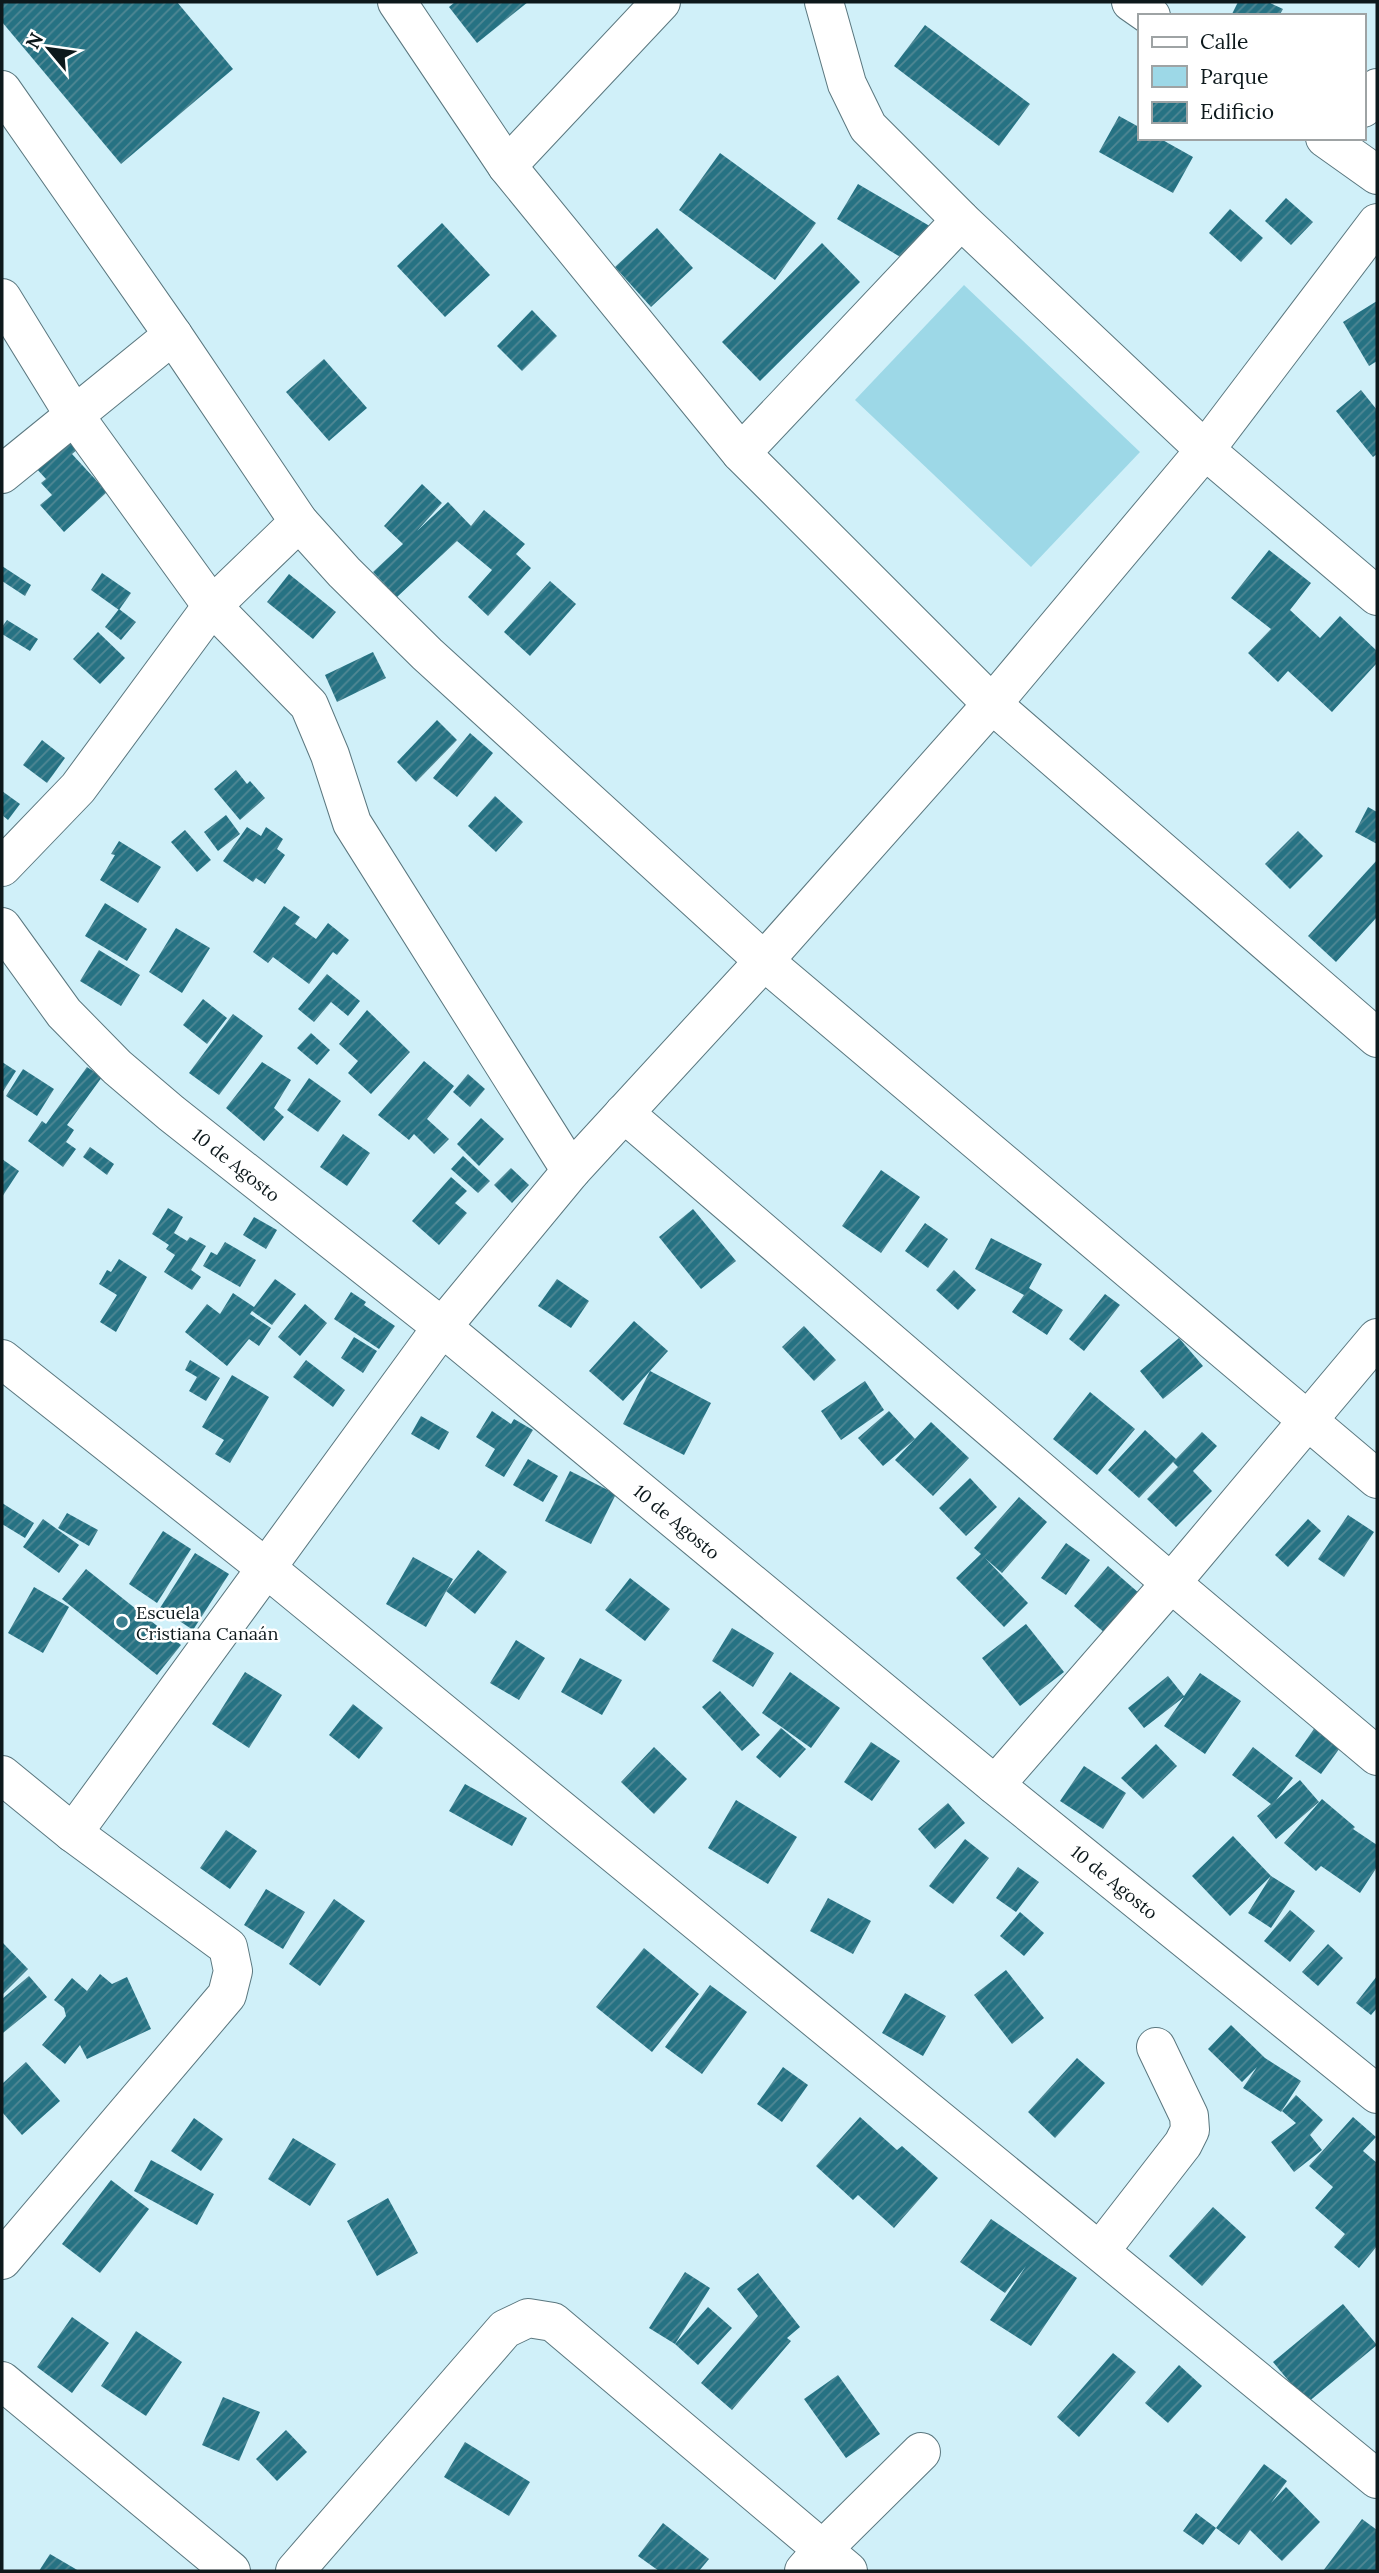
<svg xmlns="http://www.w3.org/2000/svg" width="1379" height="2573" font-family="Lora,serif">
<defs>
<pattern id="building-hatch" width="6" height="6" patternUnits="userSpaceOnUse" patternTransform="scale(1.75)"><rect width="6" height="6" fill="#267283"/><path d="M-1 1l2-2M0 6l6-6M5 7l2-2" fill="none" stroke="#518894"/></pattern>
</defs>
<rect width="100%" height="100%" fill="#d0f0f9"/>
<path fill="#9dd8e7" d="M964,285L1140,452L1031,567L855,400Z"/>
<g fill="url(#building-hatch)">
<path d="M2,2H177L233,69L121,164L2,22Z"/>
<path d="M455,2H528L477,43L449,7Z"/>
<path d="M1238,2H1268L1283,9L1279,16H1231Z"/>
<path d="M925,25L1030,104L999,146L894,66Z"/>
<path d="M1119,116L1139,127V138H1159L1193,157L1173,193L1099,152Z"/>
<path d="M720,153L816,223L775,280L679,210Z"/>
<path d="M858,184L933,228L912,264L837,219Z"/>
<path d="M1286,198L1313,222L1291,245L1265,221Z"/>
<path d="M1230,209L1263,238L1241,262L1209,233Z"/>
<path d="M442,223L490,275L445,317L397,266Z"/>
<path d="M657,228L693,268L651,307L615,267Z"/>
<path d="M822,243L860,282L760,381L722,342Z"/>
<path d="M1377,301V361L1369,366L1343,322Z"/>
<path d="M532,310L557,336L522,371L497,346Z"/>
<path d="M324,359L367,408L329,441L286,392Z"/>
<path d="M1361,390L1377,410V454L1373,457L1336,411Z"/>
<path d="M67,438L78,449L72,454L107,492L64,532L40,505L52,495L41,483L46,479L35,467Z"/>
<path d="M422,484L442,503L417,531L448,502L471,526L484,510L525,544L516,554L531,568L488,616L468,597L492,570L457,541L397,597L373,572L403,544L384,526Z"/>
<path d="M1269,550L1311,583L1290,610L1320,638L1340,616L1377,651V663L1332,712L1288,671L1278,682L1248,653L1271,629L1231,598Z"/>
<path d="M2,566L31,585L25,596L2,581Z"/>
<path d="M102,573L131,593L119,610L91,590Z"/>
<path d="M289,574L336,612L313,639L267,602Z"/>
<path d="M550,581L576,604L530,656L504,632Z"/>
<path d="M119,609L136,622L121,640L105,627Z"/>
<path d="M7,620L38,639L30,651L2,634V627Z"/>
<path d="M98,632L125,658L100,684L73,659Z"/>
<path d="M373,652L386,678L337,702L325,675Z"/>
<path d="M437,720L457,740L416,782L397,762Z"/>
<path d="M470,733L493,753L457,797L433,778Z"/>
<path d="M42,740L65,758L47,783L23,765Z"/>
<path d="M236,770L247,784L250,781L265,798L240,820L214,789Z"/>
<path d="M2,791L20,804L8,820L2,815Z"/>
<path d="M495,796L523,822L496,852L468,826Z"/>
<path d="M1368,807L1377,812V844L1355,832Z"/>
<path d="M226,815L240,834L218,851L204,832Z"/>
<path d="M247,827L261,836L266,827L283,839L277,849L285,855L265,884L256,878L253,882L223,861Z"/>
<path d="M185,830L211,860L197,872L171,842Z"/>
<path d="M1298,831L1323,856L1290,889L1265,864Z"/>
<path d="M119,841L161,867L138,903L100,880L115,855L111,854Z"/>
<path d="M1377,860V917L1336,962L1308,936Z"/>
<path d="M105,903L147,929L127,961L85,936Z"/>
<path d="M284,906L300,917L295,924L316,939L328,923L349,940L337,955L333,952L309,984L273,957L268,963L253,952Z"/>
<path d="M176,928L210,948L182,993L149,972Z"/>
<path d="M99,950L140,975L121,1006L80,981Z"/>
<path d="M327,974L360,1001L348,1016L331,1002L314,1022L298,1009Z"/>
<path d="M203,999L227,1018L207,1044L183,1025Z"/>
<path d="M367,1010L410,1052L371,1094L348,1073L358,1061L339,1044Z"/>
<path d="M233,1014L263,1036L219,1095L189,1073Z"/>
<path d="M311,1033L330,1050L317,1065L297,1048Z"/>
<path d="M424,1061L454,1086L427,1119L449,1139L434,1154L414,1134L409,1140L378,1115Z"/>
<path d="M2,1062L16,1071L2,1093Z"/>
<path d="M262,1062L291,1080L274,1108L284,1117L264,1141L226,1108Z"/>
<path d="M87,1067L102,1077L67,1125L74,1130L66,1142L76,1149L63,1167L28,1141L42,1121L46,1124Z"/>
<path d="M23,1069L54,1089L37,1116L6,1096Z"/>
<path d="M468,1074L485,1089L470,1107L453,1092Z"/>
<path d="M309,1078L341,1101L318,1132L287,1110Z"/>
<path d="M481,1118L504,1139L479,1166L457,1144Z"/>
<path d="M343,1134L370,1153L347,1186L320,1167Z"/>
<path d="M90,1147L114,1164L107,1175L83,1157Z"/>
<path d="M463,1156L490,1181L478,1193L451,1169Z"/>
<path d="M2,1159L19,1171L2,1197Z"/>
<path d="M511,1168L529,1185L512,1203L494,1185Z"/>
<path d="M881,1170L920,1197L881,1253L842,1226Z"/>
<path d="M451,1177L467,1191L455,1203L467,1213L439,1245L412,1221Z"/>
<path d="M168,1208L183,1217L174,1233L187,1241L190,1237L206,1246L191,1270L201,1277L192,1290L164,1272L175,1255L166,1249L169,1245L152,1234Z"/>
<path d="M693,1209L736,1261L701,1289L659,1237Z"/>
<path d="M254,1217L277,1230L266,1249L243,1235Z"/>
<path d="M925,1223L948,1239L928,1268L905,1251Z"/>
<path d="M991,1238L1042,1264L1029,1288L1063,1310L1047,1335L1012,1312L1024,1295L975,1269Z"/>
<path d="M225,1242L256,1260L240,1287L203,1266L211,1252L217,1255Z"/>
<path d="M119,1259L147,1277L116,1332L100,1322L117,1295L99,1284L107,1270L111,1272Z"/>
<path d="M954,1270L976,1290L958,1310L936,1290Z"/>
<path d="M275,1279L296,1294L272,1325L252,1311L250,1314L271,1328L259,1346L249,1339L227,1366L185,1332L207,1304L220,1314L233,1293L254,1307Z"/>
<path d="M557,1279L589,1301L571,1328L538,1306Z"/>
<path d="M351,1292L366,1302L364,1305L395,1326L379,1349L334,1319Z"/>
<path d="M1105,1294L1120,1305L1084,1351L1069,1339Z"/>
<path d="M305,1304L327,1323L300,1356L278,1337Z"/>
<path d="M634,1321L668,1351L623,1401L589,1371Z"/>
<path d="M804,1326L836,1360L814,1381L782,1347Z"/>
<path d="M354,1337L377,1351L363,1373L341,1358Z"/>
<path d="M1179,1338L1203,1366L1163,1399L1140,1371Z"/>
<path d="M190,1360L220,1378L206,1401L189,1391L197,1377L185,1370Z"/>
<path d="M306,1360L345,1390L333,1407L293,1377Z"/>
<path d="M650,1371L711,1403L684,1455L623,1424Z"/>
<path d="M232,1375L269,1397L230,1463L215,1454L224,1440L202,1427Z"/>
<path d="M865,1381L884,1410L841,1440L821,1411Z"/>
<path d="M1090,1392L1135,1429L1097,1475L1053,1439Z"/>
<path d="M492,1411L511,1424L514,1419L533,1430L504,1477L485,1466L495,1449L476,1437Z"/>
<path d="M889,1411L915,1439L883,1466L858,1438Z"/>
<path d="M421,1416L449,1432L439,1450L411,1434Z"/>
<path d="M931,1422L969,1458L933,1496L895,1460Z"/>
<path d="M1145,1430L1176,1459L1202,1432L1217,1446L1193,1471L1212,1491L1176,1527L1147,1499L1178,1467L1173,1462L1139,1498L1108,1470Z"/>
<path d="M528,1459L558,1476L543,1502L513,1485Z"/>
<path d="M570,1471L616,1494L591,1544L545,1521Z"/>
<path d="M970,1478L997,1507L966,1536L939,1508Z"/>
<path d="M1019,1497L1047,1522L1002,1573L985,1558L1028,1603L1004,1627L956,1578L981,1554L974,1548Z"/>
<path d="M2,1503L34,1523L25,1538L2,1524Z"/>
<path d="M67,1513L98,1530L89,1546L58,1528Z"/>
<path d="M1348,1515L1374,1532L1344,1577L1318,1559Z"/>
<path d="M43,1519L79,1545L59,1573L23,1547Z"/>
<path d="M1308,1519L1321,1531L1288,1567L1275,1555Z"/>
<path d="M163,1531L191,1549L157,1603L129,1584Z"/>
<path d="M1066,1543L1090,1560L1066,1595L1041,1578Z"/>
<path d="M478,1550L507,1572L475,1614L446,1591Z"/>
<path d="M195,1553L229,1574L193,1630L160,1608Z"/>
<path d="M413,1557L453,1579L426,1627L386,1604Z"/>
<path d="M1108,1566L1140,1594L1106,1634L1074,1606Z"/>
<path d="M86,1569L181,1645L157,1675L62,1599Z"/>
<path d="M630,1578L670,1609L645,1641L605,1610Z"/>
<path d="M34,1587L69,1607L43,1653L8,1633Z"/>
<path d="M1026,1624L1064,1672L1020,1706L982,1658Z"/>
<path d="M732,1628L774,1653L753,1687L712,1661Z"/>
<path d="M516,1640L545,1658L519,1700L490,1683Z"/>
<path d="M580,1658L622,1680L602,1715L561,1692Z"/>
<path d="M245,1672L282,1695L249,1748L212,1724Z"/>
<path d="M790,1672L840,1708L811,1748L762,1713Z"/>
<path d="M1200,1673L1241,1701L1205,1754L1164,1726L1184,1697L1144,1728L1128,1708L1168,1676L1184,1696Z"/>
<path d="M720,1691L760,1735L742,1751L702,1707Z"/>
<path d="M353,1704L383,1728L359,1759L329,1735Z"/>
<path d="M1316,1726L1342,1745L1321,1774L1295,1756Z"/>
<path d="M781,1728L806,1749L780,1778L756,1757Z"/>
<path d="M871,1742L900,1761L872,1801L844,1782Z"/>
<path d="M1156,1744L1177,1766L1143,1799L1121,1778Z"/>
<path d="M654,1747L687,1779L654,1814L621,1782Z"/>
<path d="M1253,1747L1293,1778L1276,1800L1300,1780L1319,1802L1276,1839L1257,1816L1271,1804L1232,1775Z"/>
<path d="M1084,1766L1126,1793L1103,1829L1060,1801Z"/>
<path d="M465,1784L527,1818L512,1846L449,1811Z"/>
<path d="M1322,1799L1355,1827L1353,1829L1377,1845V1867L1360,1893L1321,1866L1316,1871L1284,1843Z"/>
<path d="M736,1800L797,1837L768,1884L708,1848Z"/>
<path d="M948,1803L965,1823L935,1849L918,1829Z"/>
<path d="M226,1830L257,1851L230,1889L200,1868Z"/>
<path d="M1233,1836L1271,1876L1295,1891L1271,1928L1248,1913L1271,1876L1230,1916L1192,1876Z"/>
<path d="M965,1839L989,1858L953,1904L929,1886Z"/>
<path d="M1018,1867L1039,1882L1016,1912L996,1898Z"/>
<path d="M266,1889L305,1912L283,1949L244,1925Z"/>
<path d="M828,1898L871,1921L853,1954L810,1931Z"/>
<path d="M334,1899L365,1921L320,1986L289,1964Z"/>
<path d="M1290,1910L1315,1931L1290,1962L1264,1941Z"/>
<path d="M1020,1912L1044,1933L1024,1956L1000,1936Z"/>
<path d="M2,1942L28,1969L2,1995Z"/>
<path d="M1328,1944L1343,1958L1318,1986L1302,1972Z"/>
<path d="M644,1948L699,1994L652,2052L596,2007Z"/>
<path d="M1006,1970L1044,2018L1012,2044L974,1995Z"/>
<path d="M100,1974L112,1984L127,1977L151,2029L87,2059L80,2045L65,2064L42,2045L66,2016L64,2008L54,2000L72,1978L87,1991Z"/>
<path d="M29,1976L47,1997L3,2033L2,1999Z"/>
<path d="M1377,1976V2008L1371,2015L1356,2003Z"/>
<path d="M710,1985L747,2012L702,2074L665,2047Z"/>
<path d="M905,1993L946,2016L923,2056L882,2033Z"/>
<path d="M1231,2025L1265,2058L1301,2081L1281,2112L1243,2088L1257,2067L1242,2082L1208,2049Z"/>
<path d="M1077,2058L1105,2083L1055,2138L1028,2112Z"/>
<path d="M26,2062L60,2101L22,2135L2,2112V2084Z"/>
<path d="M783,2067L808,2085L782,2122L757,2104Z"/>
<path d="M1296,2095L1323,2120L1310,2135L1322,2150L1294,2172L1271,2142L1296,2123L1282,2111Z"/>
<path d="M860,2117L897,2150L902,2146L938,2178L894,2228L858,2195L853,2200L816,2166Z"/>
<path d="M1353,2117L1376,2137L1363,2151L1377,2163V2246L1359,2268L1334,2247L1345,2234L1315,2208L1333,2187L1309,2166Z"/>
<path d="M194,2118L223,2139L201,2171L171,2151Z"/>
<path d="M293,2138L336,2164L310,2206L268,2179Z"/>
<path d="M151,2160L214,2194L197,2225L134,2191Z"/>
<path d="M111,2180L149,2209L100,2273L62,2244Z"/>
<path d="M388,2198L418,2253L377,2276L347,2221Z"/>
<path d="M1213,2207L1246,2237L1202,2286L1169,2256Z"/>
<path d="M991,2219L1077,2278L1031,2346L990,2320L1026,2266L1005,2293L960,2262Z"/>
<path d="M685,2272L710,2288L675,2344L649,2328Z"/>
<path d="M758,2273L800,2327L787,2338L791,2341L732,2410L701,2383L758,2316L737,2289Z"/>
<path d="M1343,2304L1377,2345L1307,2403L1273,2362Z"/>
<path d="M708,2307L732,2328L698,2365L675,2344Z"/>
<path d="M72,2317L109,2343L72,2393L37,2367Z"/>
<path d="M136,2331L182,2362L146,2416L101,2386Z"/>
<path d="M1113,2353L1136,2372L1079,2437L1057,2417Z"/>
<path d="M1179,2365L1202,2386L1168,2423L1145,2403Z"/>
<path d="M838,2375L880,2434L846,2458L804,2399Z"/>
<path d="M223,2397L260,2412L239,2461L202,2445Z"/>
<path d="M286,2430L307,2452L277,2481L256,2459Z"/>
<path d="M465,2442L530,2482L509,2516L444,2477Z"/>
<path d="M1264,2464L1287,2481L1271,2503L1286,2487L1320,2522L1282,2561L1250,2530L1239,2545L1216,2528L1203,2545L1183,2531L1196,2513L1216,2528Z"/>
<path d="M1362,2519L1377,2530V2571H1323Z"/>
<path d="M663,2523L709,2559L699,2571H659L638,2556Z"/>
<path d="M50,2554L79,2571H39Z"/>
</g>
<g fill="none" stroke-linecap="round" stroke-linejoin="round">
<defs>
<g id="minor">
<path d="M397,2L507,166L741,453L992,704L1377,1038"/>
<path d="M824,2L847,84L868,127L961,220L1205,450L1377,596"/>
<path d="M1131,2L1151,16"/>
<path d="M2,90L173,335L299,522L344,572L427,654L764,961L1377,1479"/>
<path d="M1363,108L1377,88"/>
<path d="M1325,138L1377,175"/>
<path d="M507,166L661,2"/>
<path d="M2,298L74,415L212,606L309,705L330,755L352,823L571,1171"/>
<path d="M741,453L961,220"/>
<path d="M2,474L173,335"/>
<path d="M2,867L78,788L212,606L299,522"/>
<path id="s1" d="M2,927L64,1013L117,1067L171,1113L442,1327L995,1785L1377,2094"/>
<path d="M624,1113L1171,1583L1377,1756"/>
<path d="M2,1359L266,1568L1377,2479"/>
<path d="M2,1775L73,1833L228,1947L233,1971L227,1995L2,2260"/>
<path d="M995,1785L1171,1583L1377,1338"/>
<path d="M73,1833L442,1327L571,1171L764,961L992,704L1205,450L1377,223"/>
<path d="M1100,2251L1183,2144L1190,2130L1189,2116L1156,2047"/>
<path d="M2,2381L231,2571"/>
<path d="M295,2571L505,2329L528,2318L553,2322L848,2571"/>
<path d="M804,2571L823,2549L921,2452"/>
</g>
</defs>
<use href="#minor" stroke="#5a777f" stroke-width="40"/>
<use href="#minor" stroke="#fff" stroke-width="38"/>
</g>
<circle fill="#3c7f8f" stroke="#fff" stroke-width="2.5" cx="122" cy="1622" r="7"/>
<g text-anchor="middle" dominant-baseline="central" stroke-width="5" stroke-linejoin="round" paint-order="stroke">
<g font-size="18" fill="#0d191c" stroke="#fff">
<text stroke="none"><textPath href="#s1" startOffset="336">10 de Agosto</textPath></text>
<text stroke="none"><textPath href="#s1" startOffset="903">10 de Agosto</textPath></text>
<text stroke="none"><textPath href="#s1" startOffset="1470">10 de Agosto</textPath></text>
</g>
<g font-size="18" fill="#0d191c" stroke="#fff" text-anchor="start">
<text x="136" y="1612">Escuela<tspan x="136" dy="21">Cristiana Canaán</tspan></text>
</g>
</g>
<rect width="1379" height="2573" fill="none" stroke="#0d191c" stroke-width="7"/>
<rect x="1138" y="14" width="228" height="126" fill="#ffffff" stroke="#9ea3a4" stroke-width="2"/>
<rect x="1152" y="37" width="35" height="10" fill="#ffffff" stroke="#9ea3a4" stroke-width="2"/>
<text x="1200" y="49" font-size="21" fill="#0d191c">Calle</text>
<rect x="1152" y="66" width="35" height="21" fill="#9dd8e7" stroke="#9ea3a4" stroke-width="2"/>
<text x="1200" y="84" font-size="21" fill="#0d191c">Parque</text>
<rect x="1152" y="102" width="35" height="21" fill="url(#building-hatch)" stroke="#9ea3a4" stroke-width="2"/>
<text x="1200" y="119" font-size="21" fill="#0d191c">Edificio</text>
<g transform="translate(49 49) rotate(299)" stroke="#ffffff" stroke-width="5" paint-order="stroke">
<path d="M0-5L12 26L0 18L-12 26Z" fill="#0d191c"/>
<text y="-10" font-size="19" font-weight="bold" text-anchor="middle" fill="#0d191c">N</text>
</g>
</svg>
